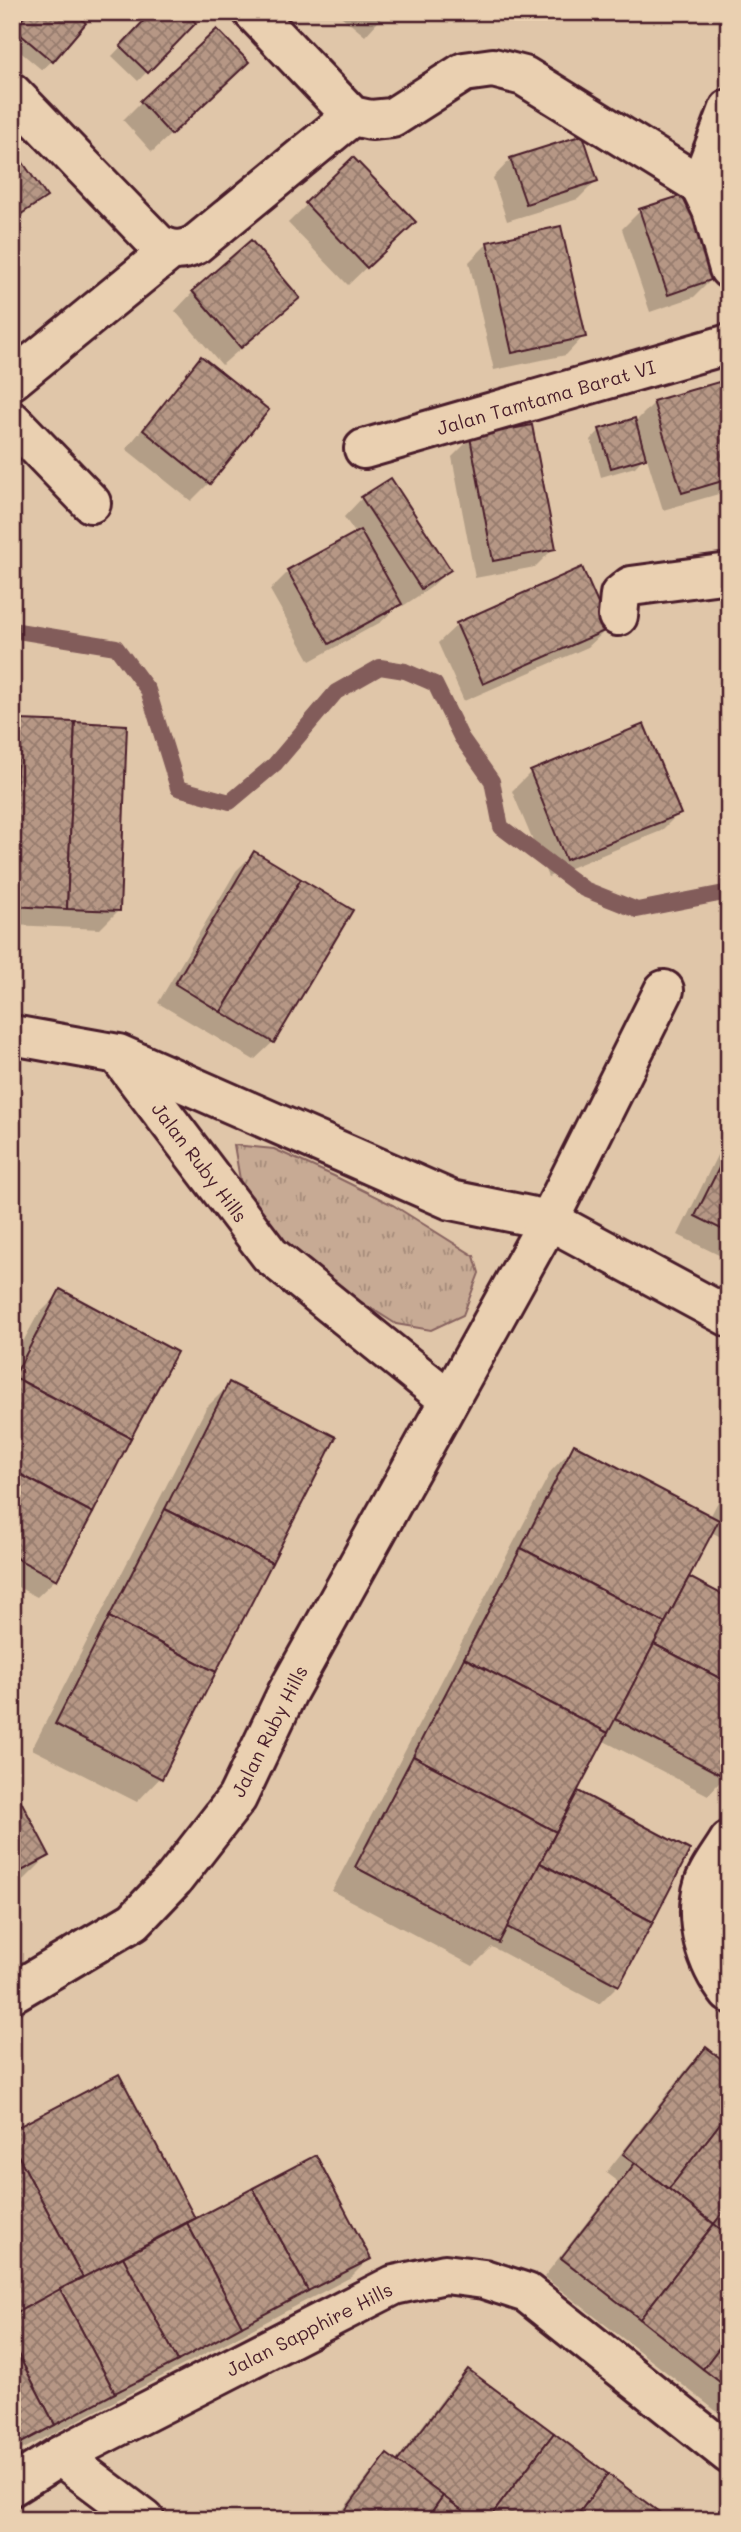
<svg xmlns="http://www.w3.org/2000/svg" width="741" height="2532" font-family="Mali,sans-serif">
<defs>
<pattern id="grass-tufts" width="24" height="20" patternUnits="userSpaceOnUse" patternTransform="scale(1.75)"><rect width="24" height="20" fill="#c7aa94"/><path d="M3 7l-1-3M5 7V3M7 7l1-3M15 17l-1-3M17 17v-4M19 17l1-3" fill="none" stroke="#a48a79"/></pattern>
<pattern id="building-cross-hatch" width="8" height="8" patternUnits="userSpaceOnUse" patternTransform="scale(1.75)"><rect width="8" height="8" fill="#b69785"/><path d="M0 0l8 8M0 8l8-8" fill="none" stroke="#967b6d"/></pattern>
</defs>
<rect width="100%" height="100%" fill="#e0c6a9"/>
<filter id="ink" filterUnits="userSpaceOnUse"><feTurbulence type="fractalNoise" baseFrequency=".0143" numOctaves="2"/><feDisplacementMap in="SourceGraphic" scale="14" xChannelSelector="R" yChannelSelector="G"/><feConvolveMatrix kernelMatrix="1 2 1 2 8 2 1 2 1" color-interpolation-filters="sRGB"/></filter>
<g filter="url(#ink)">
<path fill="url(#grass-tufts)" stroke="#886460" stroke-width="2" d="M234,1145L274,1149L334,1176L393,1205L474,1256L479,1273L463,1315L431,1330L396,1324L308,1268L242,1191Z"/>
<g fill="#0003">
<path d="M28,12L52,61L42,70L12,45V31Z"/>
<path d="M154,12L194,23L138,81L112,56Z"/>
<path d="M336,12H387L365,36Z"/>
<path d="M586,12H616L607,21Z"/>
<path d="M228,80L152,152L123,120L141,102Z"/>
<path d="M12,150L45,196L12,224Z"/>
<path d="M353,159L413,222L348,285L288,223Z"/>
<path d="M511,159L596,181L578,199L507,221L493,178Z"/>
<path d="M640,211L712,279L694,297L650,312L622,229Z"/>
<path d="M487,244L584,336L566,355L494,370L469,262Z"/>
<path d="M193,292L298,298L222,365L175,311Z"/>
<path d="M201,358L209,483L191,501L126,449Z"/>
<path d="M729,380V491L663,510L646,455L635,467L601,477L591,440L600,430L634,423L654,403Z"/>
<path d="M471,438L554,548L535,567L475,578L452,457Z"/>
<path d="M362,498L449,570L430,588L403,606L401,603L381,622L310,661L270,590L288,572L356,534L344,517Z"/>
<path d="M581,570L607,629L588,647L464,701L438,643L457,625Z"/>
<path d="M12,721L125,727L118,911L100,929L12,925Z"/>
<path d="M644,727L679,813L661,831L548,877L512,791L530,773Z"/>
<path d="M254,853L273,1042L254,1060L158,1003L236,871Z"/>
<path d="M729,1131V1260L678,1235Z"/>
<path d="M61,1292L56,1579L37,1597L12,1584V1362L37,1316Z"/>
<path d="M230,1384L161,1777L137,1802L32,1749L206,1408Z"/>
<path d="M575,1446L710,1517L729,1481V1541L711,1532L687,1578L729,1600V1772L708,1795L602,1740L575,1792L688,1851L618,1985L599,2004L492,1947L473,1966L332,1891L551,1471Z"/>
<path d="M12,1788L48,1856L24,1880L12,1886Z"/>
<path d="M706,2049L729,2067V2421L544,2277L618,2182L606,2173L688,2067Z"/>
<path d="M12,2132L193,2218L187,2224L369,2259L351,2277L12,2455Z"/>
<path d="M468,2371L666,2520H335L369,2475L387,2457L395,2462L450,2389Z"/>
</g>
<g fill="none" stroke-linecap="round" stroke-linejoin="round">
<path stroke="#825c5a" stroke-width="16" d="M12,630L116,647L148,690L178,788L230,802L275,764L336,692L380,667L405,671L435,684L461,737L492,781L501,827L584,889L637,910L729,892"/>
</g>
<g fill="url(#building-cross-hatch)" stroke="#4a1f2b" stroke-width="2">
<path d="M28,12H73L86,23L53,62L14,29Z"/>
<path d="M152,12H185L196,23L148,73L120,46Z"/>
<path d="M217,29L249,62L171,135L140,101Z"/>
<path d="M583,135L598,181L526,204L510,158Z"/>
<path d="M12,147L47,197L12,220Z"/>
<path d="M353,157L416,222L367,268L305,203Z"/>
<path d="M686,194L714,279L668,295L639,209Z"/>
<path d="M561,226L586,337L512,353L487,242Z"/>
<path d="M251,240L300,298L241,348L192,291Z"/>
<path d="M201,356L269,410L210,484L143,430Z"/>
<path d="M729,379V479L682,493L653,401Z"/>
<path d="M635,418L646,458L611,468L599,429Z"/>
<path d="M532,425L556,549L493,561L470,437Z"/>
<path d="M391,478L451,570L421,589L361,497Z"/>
<path d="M360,530L402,604L329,644L287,570Z"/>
<path d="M582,567L609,629L483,684L456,623Z"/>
<path d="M12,720H19L12,874Z"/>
<path d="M19,720L75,722L67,909L12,906Z"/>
<path d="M75,722L127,725L120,911L67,909Z"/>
<path d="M644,724L681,814L566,860L530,771Z"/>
<path d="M254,851L301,879L221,1012L175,984Z"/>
<path d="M301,879L353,910L274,1043L221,1012Z"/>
<path d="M729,1148V1233L695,1216Z"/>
<path d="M60,1289L177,1352L131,1438L14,1377Z"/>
<path d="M14,1377L131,1438L93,1513L12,1470Z"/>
<path d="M229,1382L336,1437L272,1563L165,1509Z"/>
<path d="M574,1444L719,1520L665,1623L521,1548Z"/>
<path d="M12,1470L93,1513L57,1580L12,1556Z"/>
<path d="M165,1509L272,1563L216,1672L109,1617Z"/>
<path d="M521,1548L665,1623L608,1733L464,1658Z"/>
<path d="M689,1577L729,1598V1683L654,1644Z"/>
<path d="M109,1617L216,1672L162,1779L55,1724Z"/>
<path d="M654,1644L729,1683L727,1778L615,1719Z"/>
<path d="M464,1658L608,1733L556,1832L413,1756Z"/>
<path d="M413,1756L556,1832L499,1943L355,1867Z"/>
<path d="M12,1784L50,1856L12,1876Z"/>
<path d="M578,1791L690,1850L653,1922L540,1863Z"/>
<path d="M540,1863L653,1922L619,1986L507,1927Z"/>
<path d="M706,2047L729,2065V2112L669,2189L623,2154Z"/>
<path d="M119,2074L195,2218L83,2278L12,2144V2130Z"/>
<path d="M729,2112V2205L714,2224L669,2189Z"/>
<path d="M12,2144L83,2278L12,2315Z"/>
<path d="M316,2155L371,2259L308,2291L253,2188Z"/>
<path d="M635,2163L714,2224L640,2319L561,2258Z"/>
<path d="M253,2188L308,2291L242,2326L187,2223Z"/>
<path d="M729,2205V2236L714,2224Z"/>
<path d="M187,2223L242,2326L178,2361L123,2257Z"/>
<path d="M714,2224L729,2236V2335L703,2369L640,2319Z"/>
<path d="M123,2257L178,2361L115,2393L60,2289Z"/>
<path d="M60,2289L115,2393L55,2425L12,2343V2315Z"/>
<path d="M729,2335V2389L703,2369Z"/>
<path d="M12,2343L55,2425L12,2448Z"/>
<path d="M468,2369L554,2433L488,2520H475L397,2462Z"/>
<path d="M554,2433L608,2474L574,2520H488Z"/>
<path d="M387,2454L443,2496L426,2520H338Z"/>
<path d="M608,2474L663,2515L659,2520H574Z"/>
<path d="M443,2496L475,2520H426Z"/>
</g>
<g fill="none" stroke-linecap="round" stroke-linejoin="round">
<defs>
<g id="minor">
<path d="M253,12L352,116L371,120L392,118L464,72L493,68L524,76L700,185"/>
<path d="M12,93L158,244C172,251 181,252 195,245L352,116"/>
<path d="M729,109L700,185L712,210L729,269"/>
<path d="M12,380L171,250"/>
<path d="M12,421L91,503"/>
<path d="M364,449L729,344"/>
<path d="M618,616L620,595L631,586L729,573"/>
<path d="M12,1035L118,1054L451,1200L549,1220L729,1317"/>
<path d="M119,1056L270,1255L448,1399"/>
<path d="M729,1841C721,1855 708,1870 704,1884C693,1920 706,1964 729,1993"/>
<path d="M12,1993L134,1921L174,1879L237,1798L287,1693L549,1220L664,990"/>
<path d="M60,2456L145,2520"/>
<path d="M12,2486L60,2456L394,2285L445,2274L484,2279L527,2293L729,2454"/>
</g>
</defs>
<use href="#minor" stroke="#4a1f2b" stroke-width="44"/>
<use href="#minor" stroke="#ead0b1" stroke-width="38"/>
</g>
</g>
<g text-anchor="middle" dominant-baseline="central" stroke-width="5" stroke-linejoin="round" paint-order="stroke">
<g font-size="19" fill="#4a1f2b" stroke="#ead0b1">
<text transform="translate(546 397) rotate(-16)">Jalan Tamtama Barat VI</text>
<text transform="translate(200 1162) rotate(53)">Jalan Ruby Hills</text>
<text transform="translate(269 1731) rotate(-63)">Jalan Ruby Hills</text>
<text transform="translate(309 2329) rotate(-27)">Jalan Sapphire Hills</text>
</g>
</g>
<rect width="741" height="2532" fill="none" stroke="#ead0b1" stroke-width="42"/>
<rect x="21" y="21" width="699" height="2490" fill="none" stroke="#4a1f2b" stroke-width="2.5" filter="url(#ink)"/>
</svg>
